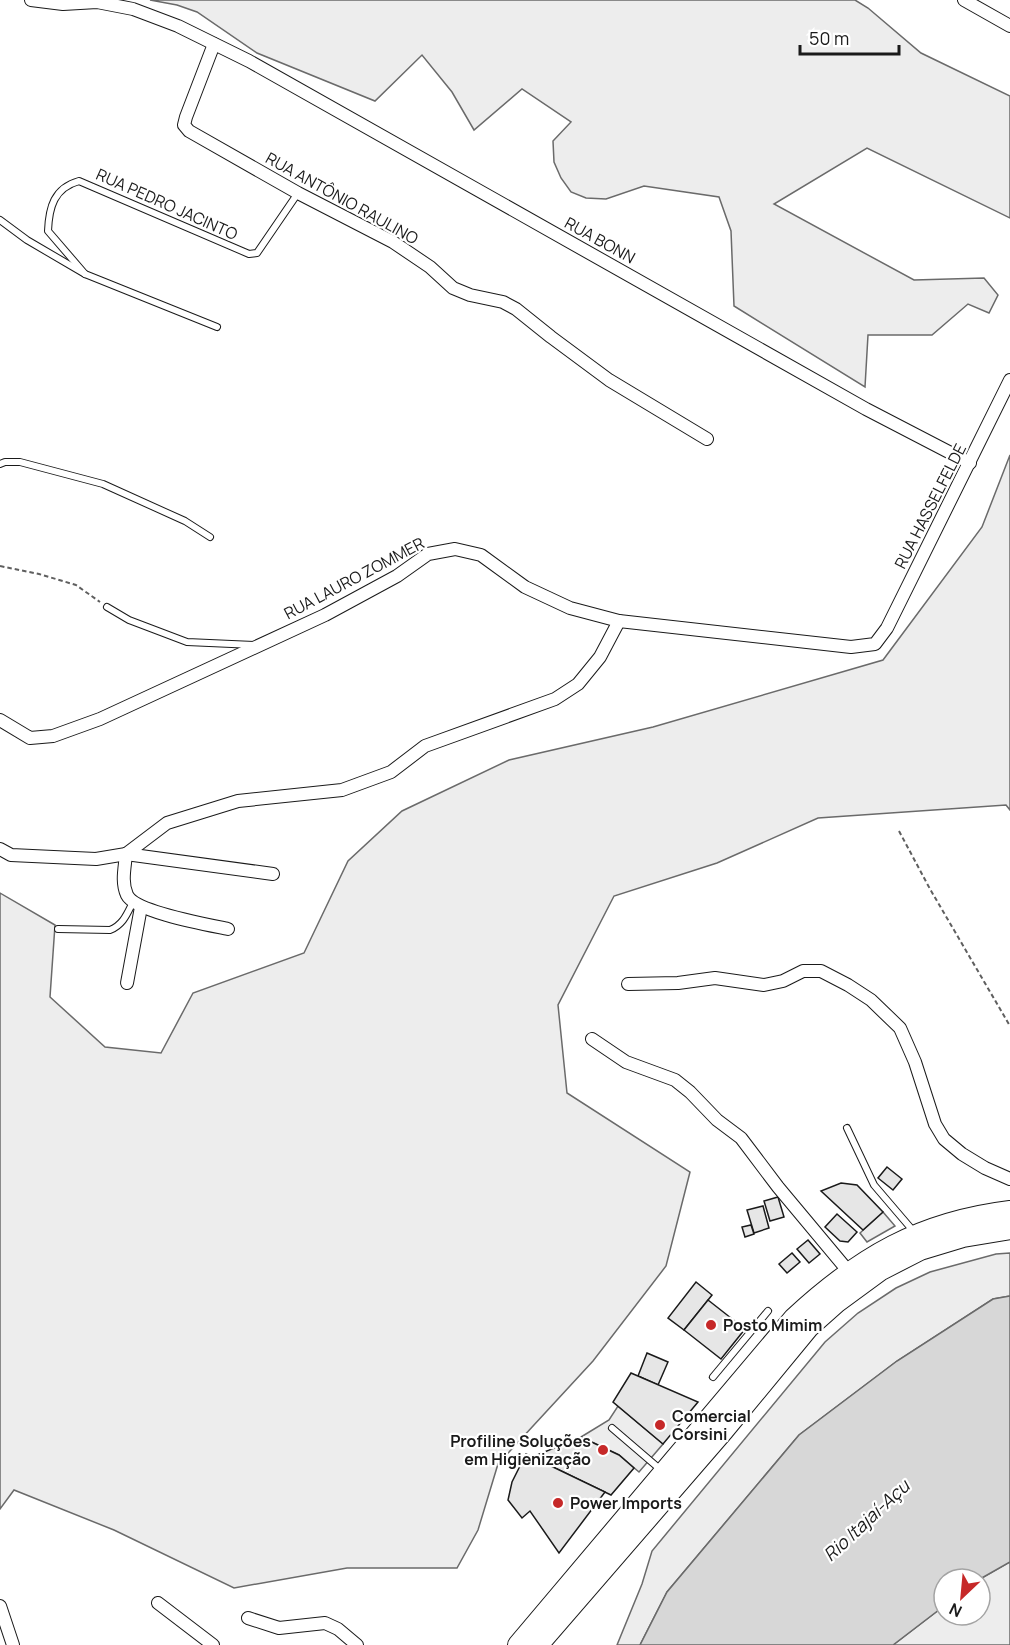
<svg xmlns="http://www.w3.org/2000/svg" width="1010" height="1645" font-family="Manrope,sans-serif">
<rect width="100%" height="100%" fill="#fff"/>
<g fill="#ededed" stroke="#6a6a6a" stroke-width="1.5">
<path d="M150,0H855L868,8L921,53L1010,96V218L867,148L774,204L914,280L984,278L998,295L989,313L968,304L932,335H868L865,387L734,306L731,231L719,197L644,186L606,199L586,198L571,192L561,178L554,162L553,141L571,122L522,89L474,130L452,92L422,55L375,101L257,53L197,12L177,5Z"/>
<path d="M1010,455V810L1006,805L818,818L717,863L614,896L558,1005L567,1093L690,1172L666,1266L593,1361L498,1464L478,1530L457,1568H347L234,1588L114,1530L14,1490L0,1509V893L55,925L50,997L105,1047L161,1053L193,993L304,953L348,861L402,811L509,760L653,727L883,660L982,527Z"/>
<path d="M883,1212L895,1226L867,1242L860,1233Z"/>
<path d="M1010,1253V1296L993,1299L897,1361L799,1435L667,1592L640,1645H617L642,1584L652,1551L825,1342L858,1313L896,1288L930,1272L996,1254Z"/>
<path d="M618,1406L663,1444L639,1472L619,1455L581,1437L609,1420Z"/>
<path d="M1010,1562V1645H893L944,1606V1615H980V1579Z"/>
</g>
<path fill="#d7d7d7" stroke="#6a6a6a" stroke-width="1.5" d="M1010,1296V1562L980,1579H944V1606L893,1645H640L667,1592L799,1435L897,1361L993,1299Z"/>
<g fill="#e6e6e6" stroke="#1a1a1a" stroke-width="1.5">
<path d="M887,1167L902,1179L893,1190L878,1178Z"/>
<path d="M841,1183L857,1185L883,1212L863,1230L821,1191Z"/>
<path d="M778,1197L784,1217L770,1221L764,1201Z"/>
<path d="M763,1206L769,1228L754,1233L747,1210Z"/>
<path d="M837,1214L857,1232L848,1242L840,1241L825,1227Z"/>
<path d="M751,1225L754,1234L745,1237L742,1227Z"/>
<path d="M808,1240L820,1254L809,1263L797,1249Z"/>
<path d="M792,1253L800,1262L787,1273L779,1264Z"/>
<path d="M696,1282L712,1295L684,1330L668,1318Z"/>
<path d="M708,1300L745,1329L721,1359L684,1330Z"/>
<path d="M647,1353L668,1362L658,1385L638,1376Z"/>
<path d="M631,1373L698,1402L663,1444L613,1402Z"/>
<path d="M581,1437L619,1455L634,1468L611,1495L532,1457Z"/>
<path d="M526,1454L605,1492L559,1553L530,1511L522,1518L508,1500L512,1482Z"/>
</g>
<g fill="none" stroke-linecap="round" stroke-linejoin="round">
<defs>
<g id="lane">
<path d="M0,220L27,240L85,274L217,327"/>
<path d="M85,274L48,231C49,207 54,188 79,181L249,254L257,253L298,193"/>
<path d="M0,464L5,462H20L103,484L185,521L210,537"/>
<path d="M107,607L129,620L187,642L254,645"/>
<path d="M58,929L110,930C123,925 127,914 133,902"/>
<path d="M847,1128L874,1185L915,1233"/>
<path d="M713,1377L768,1311"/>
<path d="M612,1428L661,1470"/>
</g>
<g id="street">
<path d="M31,0L63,4L97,2L133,9L178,26L249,61L866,409L970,463"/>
<path d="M964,0L1010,26"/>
<path d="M214,44L186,117L184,125L189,131L298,193L393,242L430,267L453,288L470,295L503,302L516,309L551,337L609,380L707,439"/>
<path d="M0,720L30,738L53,736L100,719L325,615L397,576L428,554L455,549L481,555L525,587L570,608L619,621L851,647L875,644L887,628L1010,380"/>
<path d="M0,849L11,855L96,859L126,854L167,823L238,801L342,790L391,772L425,746L555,699L578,684L600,657L619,621"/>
<path d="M126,854C125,867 121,882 127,895C135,912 209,925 228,929"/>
<path d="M126,854L273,874"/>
<path d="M127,983L141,907"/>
<path d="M628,984L678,983L715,978L764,985L783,981L803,971H821L848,985L871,1000L900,1028L915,1062L935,1124L944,1139L962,1154L985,1168L1010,1179"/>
<path d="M592,1039L626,1062L675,1080L690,1092L717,1120L741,1138L778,1187L849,1272"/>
<path d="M158,1603L213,1645"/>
<path d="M0,1606L13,1645"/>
<path d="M248,1618L279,1628L325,1623L338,1629L357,1645"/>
</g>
<g id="primary">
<path d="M518,1645L794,1318C860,1257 920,1222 1010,1211"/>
<path d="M538,1645L724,1430L809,1327L836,1303L881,1270L920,1250L963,1237L1010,1229"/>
</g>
</defs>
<use href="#lane" stroke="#1a1a1a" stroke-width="8"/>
<use href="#street" stroke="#1a1a1a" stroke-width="14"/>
<use href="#primary" stroke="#1a1a1a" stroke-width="22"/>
<g stroke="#5f5f5f" stroke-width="2" stroke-dasharray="4.5 3" stroke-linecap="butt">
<path d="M0,566L39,574L76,585L100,602"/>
<path d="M899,831L930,889L1010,1026"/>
</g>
<use href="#lane" stroke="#fff" stroke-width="6"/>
<use href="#street" stroke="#fff" stroke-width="12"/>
<use href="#primary" stroke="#fff" stroke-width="20"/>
</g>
<g fill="#c62828" stroke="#fff" stroke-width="2">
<circle cx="711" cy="1325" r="6"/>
<circle cx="660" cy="1425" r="6"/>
<circle cx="603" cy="1450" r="6"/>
<circle cx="558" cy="1503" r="6"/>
</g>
<g text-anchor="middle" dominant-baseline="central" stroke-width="4.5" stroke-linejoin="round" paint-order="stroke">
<g font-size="16" fill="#1a1a1a" stroke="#fff">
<text transform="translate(342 198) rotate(29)">RUA ANTÔNIO RAULINO</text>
<text transform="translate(167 204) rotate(24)">RUA PEDRO JACINTO</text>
<text transform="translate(600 240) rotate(29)">RUA BONN</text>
<text transform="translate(930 506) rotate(-63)">RUA HASSELFELDE</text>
<text transform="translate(354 578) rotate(-28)">RUA LAURO ZOMMER</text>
</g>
<g font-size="16" font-weight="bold" fill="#1a1a1a" stroke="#fff" text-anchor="start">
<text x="723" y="1325">Posto Mimim</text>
<text x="672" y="1416">Comercial<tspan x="672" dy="18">Corsini</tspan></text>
<text x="591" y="1441" text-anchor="end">Profiline Soluções<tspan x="591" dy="18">em Higienização</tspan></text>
<text x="570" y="1503">Power Imports</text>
</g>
<g font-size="18" font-style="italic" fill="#1a1a1a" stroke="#fff">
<text transform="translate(866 1520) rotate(-43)">Rio Itajaí-Açu</text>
</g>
</g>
<g transform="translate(962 1597) rotate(206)"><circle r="28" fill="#ffffff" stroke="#a3a3a3" stroke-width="1.5"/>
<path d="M0-4.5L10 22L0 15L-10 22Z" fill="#c62828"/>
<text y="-9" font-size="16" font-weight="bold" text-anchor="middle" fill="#1a1a1a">N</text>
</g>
<path d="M800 45v9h99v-9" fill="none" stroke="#1a1a1a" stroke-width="3"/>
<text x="809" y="45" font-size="18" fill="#1a1a1a" stroke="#ffffff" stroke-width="4.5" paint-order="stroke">50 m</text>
</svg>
